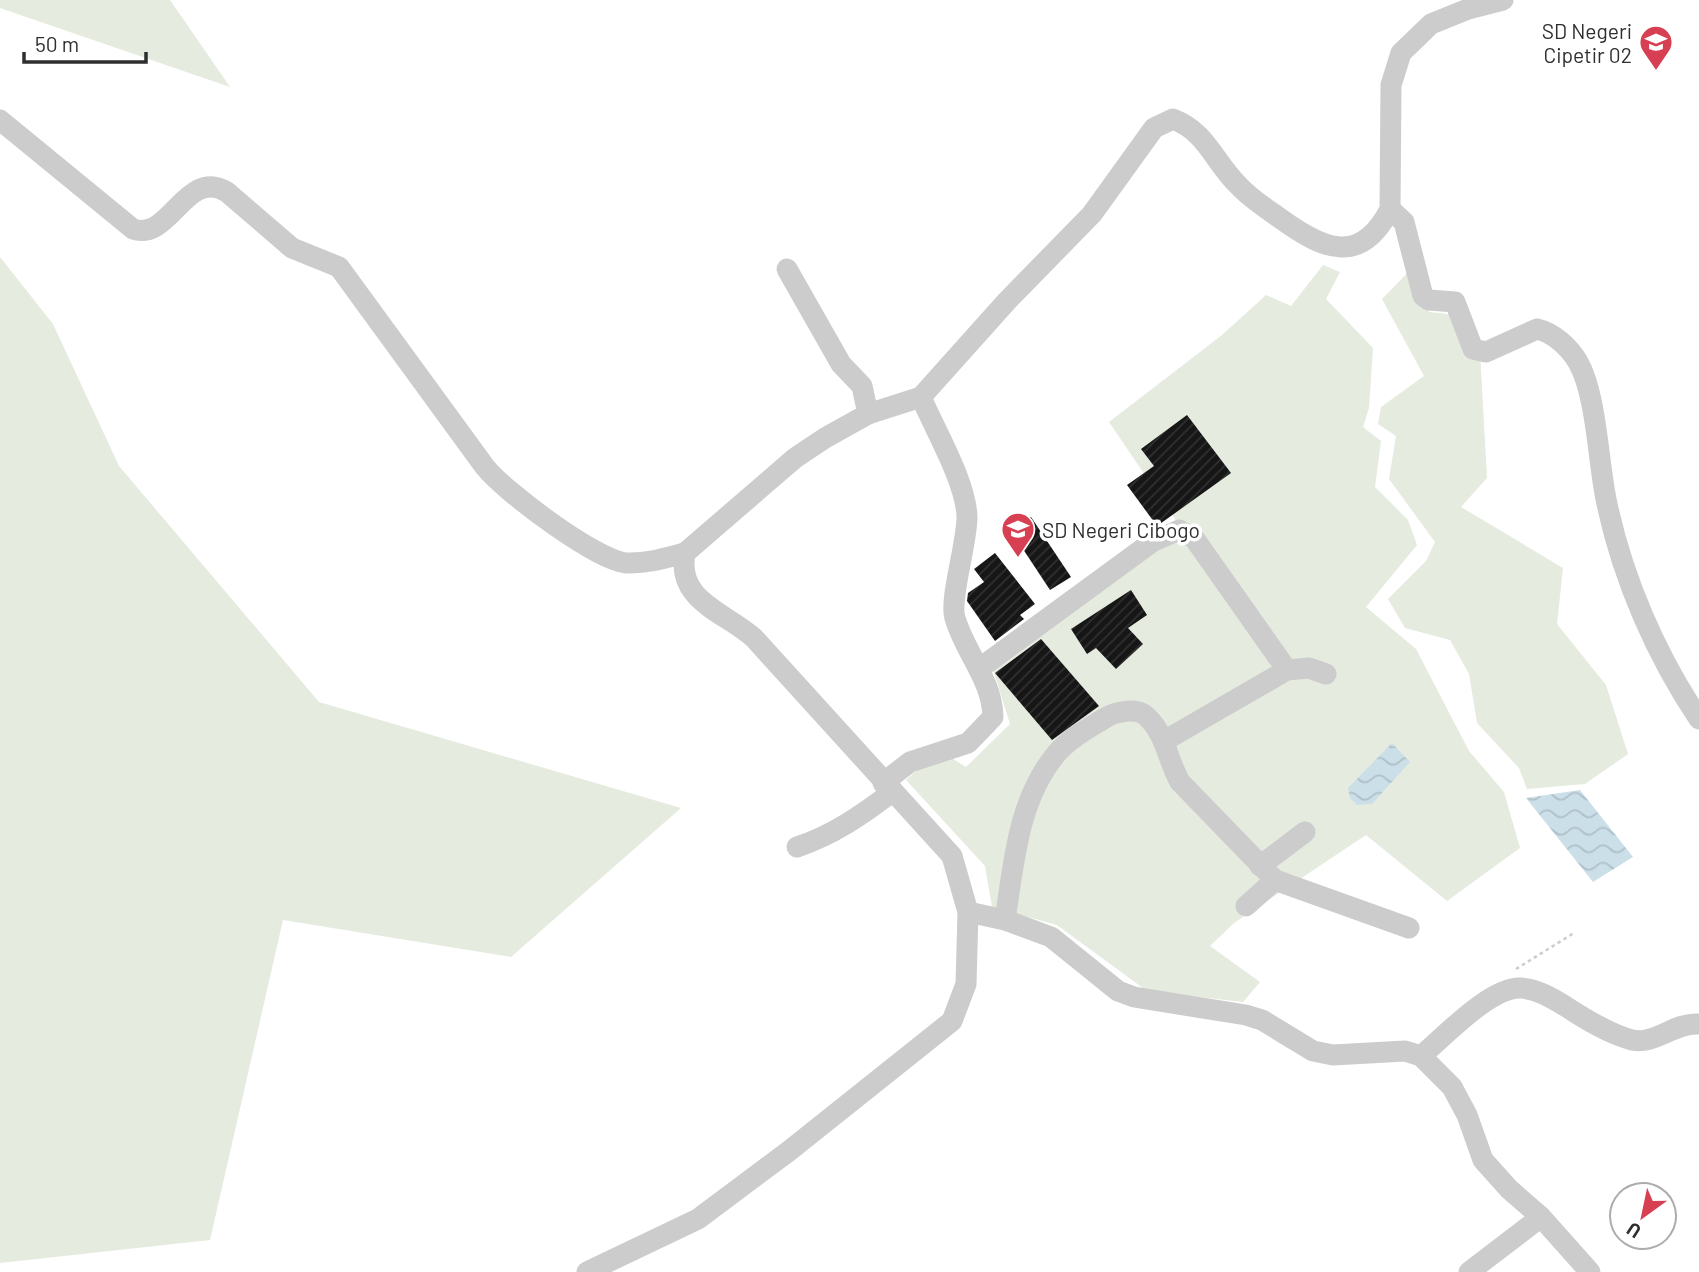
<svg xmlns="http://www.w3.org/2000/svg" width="1699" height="1272" font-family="Barlow,sans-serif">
<defs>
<pattern id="water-waves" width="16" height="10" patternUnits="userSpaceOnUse" patternTransform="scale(1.75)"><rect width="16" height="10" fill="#cbdfe9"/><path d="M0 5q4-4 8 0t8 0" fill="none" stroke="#afc0c8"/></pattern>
<pattern id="building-hatch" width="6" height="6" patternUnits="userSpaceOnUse" patternTransform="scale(1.75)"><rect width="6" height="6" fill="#161616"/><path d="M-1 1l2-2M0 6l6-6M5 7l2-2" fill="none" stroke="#303030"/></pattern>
</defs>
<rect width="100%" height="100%" fill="#fff"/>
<g fill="#e5ebde">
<path d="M0,0H170L230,87L0,8Z"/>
<path d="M0,257L53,324L119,466L319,702L681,808L511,957L283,920L210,1240L0,1263Z"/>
<path d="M1420,260L1429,312L1465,316L1480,351L1487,478L1461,507L1563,568L1557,624L1606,685L1628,754L1585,784L1527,789L1519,768L1477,723L1469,674L1450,640L1405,628L1388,599L1426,561L1435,542L1389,479L1396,436L1378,424L1381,407L1424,376L1382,299Z"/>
<path d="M1323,265L1340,272L1326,299L1373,348L1369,408L1363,427L1381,441L1375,487L1408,520L1417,545L1366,607L1416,649L1469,751L1504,792L1520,848L1447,901L1366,835L1234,923L1210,946L1260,982L1243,1002L1147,991L1057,925L992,907L985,866L906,780L939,750L966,767L1010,724L991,663L1183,531L1109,422L1222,335L1266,295L1291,306Z"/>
</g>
<g fill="url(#water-waves)">
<path d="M1392,743L1410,762L1372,804L1357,805L1350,798L1348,788Z"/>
<path d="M1580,790L1633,857L1593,882L1526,798Z"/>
</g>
<g fill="url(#building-hatch)">
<path d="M1187,415L1231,473L1157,526L1127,485L1154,466L1141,449Z"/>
<path d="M1031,517L1071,577L1050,590L1011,531Z"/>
<path d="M995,553L1035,604L1020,615L1024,619L995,641L967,601L968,593L984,582L974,569Z"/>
<path d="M1131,590L1147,615L1128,628L1143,644L1116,669L1096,648L1087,654L1071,629Z"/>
<path d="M1041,639L1099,706L1052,740L995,673Z"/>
</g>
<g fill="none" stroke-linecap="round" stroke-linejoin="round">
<path stroke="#ccc" stroke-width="2.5" stroke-dasharray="3.5 3.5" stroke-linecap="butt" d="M1516,969L1574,933"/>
<g stroke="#ccc" stroke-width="21">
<path d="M0,120L133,229C170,242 186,167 227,192L292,248L339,267L485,467C505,492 596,560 626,563C646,564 666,558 685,553"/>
<path d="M1390,209L1404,222L1423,296L1429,300L1455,302L1473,349L1486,352L1537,329C1554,333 1569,347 1578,362C1597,395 1598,464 1607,504C1623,579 1656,655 1699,719"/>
<path d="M787,269L841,364L862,386L868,414"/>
<path d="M980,668L1152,542L1179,530L1194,538L1287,670"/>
<path d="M1164,741L1287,670L1309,668L1326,674"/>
<path d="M883,783L910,762L968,743L993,717C992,679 965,653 955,618C949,600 967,544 967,517C966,482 935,430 921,397"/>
<path d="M797,847C833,835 862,815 892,792"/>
<path d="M1260,866L1305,832"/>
<path d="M1246,906L1275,880L1409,928"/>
<path d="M968,912L1005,920L1051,937L1118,991L1134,997L1246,1015L1262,1020L1313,1051L1333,1055L1405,1051L1421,1056L1452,1087L1467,1115L1483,1160L1509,1189L1541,1217L1590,1272"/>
<path d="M1005,920C1014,862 1018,799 1057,753C1070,738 1089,728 1105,718C1115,712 1136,707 1146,716C1166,734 1167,759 1180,782L1275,880"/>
<path d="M1421,1056C1444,1037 1491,986 1521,988C1537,989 1552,998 1565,1006C1585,1019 1609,1034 1632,1040C1655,1045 1675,1022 1699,1024"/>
<path d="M587,1272L698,1219L789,1151L952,1021L966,984L968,912L952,856L754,638C725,612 676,601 685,553L795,458L825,438L868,414L921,397L1007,301L1092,214L1154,128L1173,119C1207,132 1214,162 1239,186C1251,199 1267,209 1281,219C1324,250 1361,266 1390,209L1391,85L1401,53L1431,24L1468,9L1503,0"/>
<path d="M1469,1272L1541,1217"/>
</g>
</g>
<defs>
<symbol id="school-pin" viewBox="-11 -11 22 30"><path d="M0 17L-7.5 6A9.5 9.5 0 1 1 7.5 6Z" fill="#d74053" stroke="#fff"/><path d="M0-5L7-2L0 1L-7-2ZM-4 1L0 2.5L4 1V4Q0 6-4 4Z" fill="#fff"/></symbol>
</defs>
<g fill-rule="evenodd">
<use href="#school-pin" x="1637" y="23" width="38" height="52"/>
<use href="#school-pin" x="999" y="510" width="38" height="52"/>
</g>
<g text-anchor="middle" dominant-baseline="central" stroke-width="7" stroke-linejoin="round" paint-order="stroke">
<g font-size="21" fill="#2f2f2f" stroke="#fff" text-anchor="end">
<text x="1632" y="30">SD Negeri<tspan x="1632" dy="24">Cipetir 02</tspan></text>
<text x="1042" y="529" text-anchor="start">SD Negeri Cibogo</text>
</g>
</g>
<g transform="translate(1643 1216) rotate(213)"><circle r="33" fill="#ffffff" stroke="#acacac" stroke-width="2"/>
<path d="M0-5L12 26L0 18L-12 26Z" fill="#d74053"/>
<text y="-10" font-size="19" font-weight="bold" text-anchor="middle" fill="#2f2f2f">U</text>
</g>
<path d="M24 52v10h122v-10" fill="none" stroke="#2f2f2f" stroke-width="3.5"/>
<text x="35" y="52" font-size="21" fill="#2f2f2f" stroke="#ffffff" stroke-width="5" paint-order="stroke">50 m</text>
</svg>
